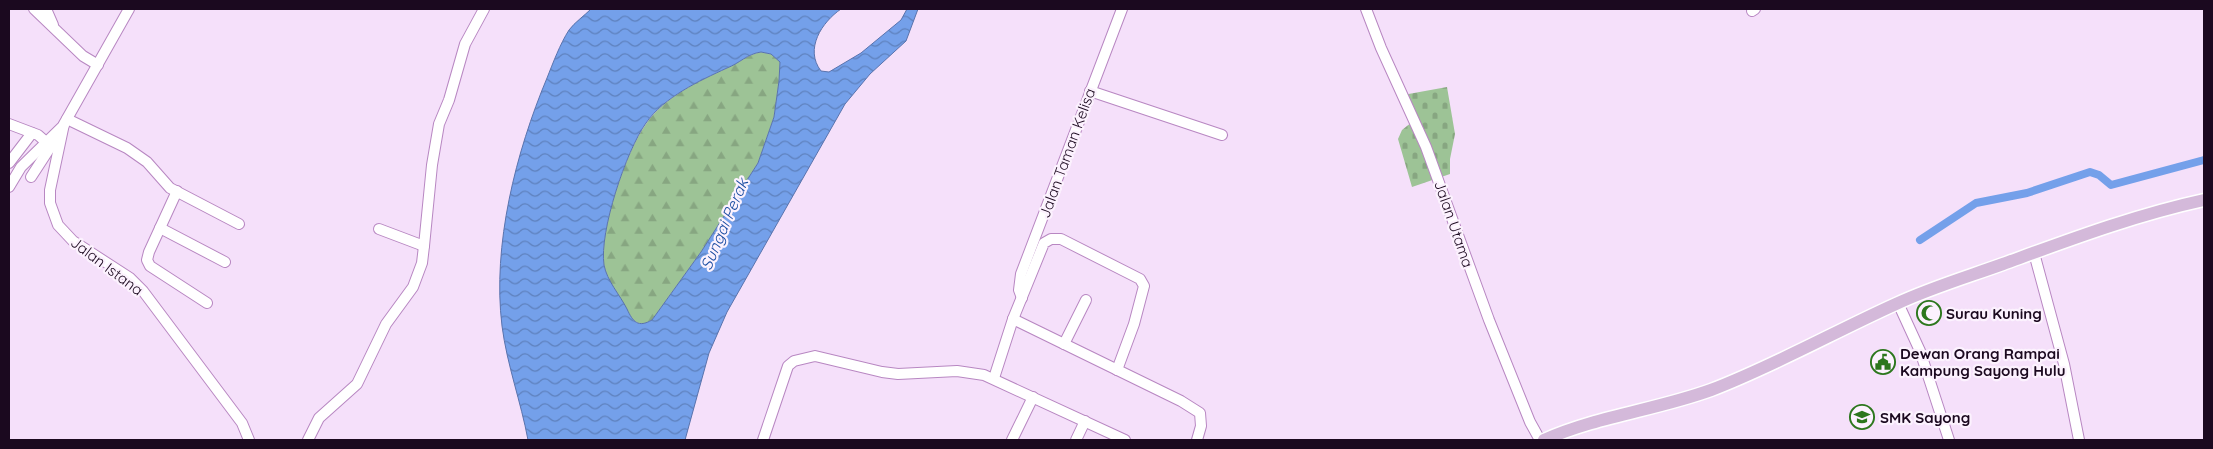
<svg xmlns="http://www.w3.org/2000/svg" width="2213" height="449" font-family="Quicksand,sans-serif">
<defs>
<pattern id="forest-firs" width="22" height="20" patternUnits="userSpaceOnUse" patternTransform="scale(1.25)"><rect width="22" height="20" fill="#9dc396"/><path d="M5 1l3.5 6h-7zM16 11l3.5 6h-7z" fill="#87a681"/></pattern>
<pattern id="cemetery-stones" width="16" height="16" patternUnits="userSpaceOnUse" patternTransform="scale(1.25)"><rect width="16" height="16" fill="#9dc396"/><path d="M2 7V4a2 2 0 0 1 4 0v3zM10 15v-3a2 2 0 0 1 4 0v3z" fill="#87a681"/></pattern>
<pattern id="water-waves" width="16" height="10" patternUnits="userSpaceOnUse" patternTransform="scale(1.25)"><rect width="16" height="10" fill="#74a0ea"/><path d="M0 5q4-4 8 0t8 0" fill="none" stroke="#5e81bd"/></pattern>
</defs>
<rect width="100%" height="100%" fill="#f5e0fa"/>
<path fill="url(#forest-firs)" d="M761,52L771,54L780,62L779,81L774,117L758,163L701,252L652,320C639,328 633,322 626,309C620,295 607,281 604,265C599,232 626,151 646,124C664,97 699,81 727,68C739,63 747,55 761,52Z"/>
<path fill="url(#cemetery-stones)" d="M1447,87L1455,134L1450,159V174L1412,187L1398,139L1402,130L1412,122L1403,95Z"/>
<path fill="url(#water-waves)" stroke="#5973ad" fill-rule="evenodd" d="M591,9H841C822,22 804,49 821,71L829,72L861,53L901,20L907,9H918L906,41L870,74L845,104L727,312L709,353L685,440H528C521,402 507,365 502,326C492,245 516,152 547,78C553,63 560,44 569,30C575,22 584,16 591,9ZM761,52L771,54L780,62L779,81L774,117L758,163L701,252L652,320C638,328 633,322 627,309C620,295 607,281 604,265C599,232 626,151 646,123C664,97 699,81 727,68C740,63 747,54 761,52Z"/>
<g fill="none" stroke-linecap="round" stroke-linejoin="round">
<path stroke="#74a0ea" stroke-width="8" d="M1920,240L1976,203L2027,193L2090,172L2099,175L2111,185L2204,160"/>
<defs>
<g id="minor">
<path d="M34,9L83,56L98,65"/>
<path d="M46,9L53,25"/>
<path d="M129,9L64,124L50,190V203L58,225L73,241L130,278L143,291L242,423L249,440"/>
<path d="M1366,9L1381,48L1426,147L1489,320L1530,422L1540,440"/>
<path d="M1752,11L1755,9"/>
<path d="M1090,91L1222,135"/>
<path d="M67,119L127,148L147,162L170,188L239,224"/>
<path d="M9,124L38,135L46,142"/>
<path d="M9,163L32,133"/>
<path d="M31,177L55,140"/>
<path d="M9,187L21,167L64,125"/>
<path d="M177,191L149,252L147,260L150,266L207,303"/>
<path d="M160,228L225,262"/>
<path d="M379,229L424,246"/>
<path d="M2034,253L2064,364L2079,440"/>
<path d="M1022,298L1019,290L1021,274L1122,9"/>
<path d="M1898,303L1920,351L1949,440"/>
<path d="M1013,319L1181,401L1200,413L1201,426L1197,440"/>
<path d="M1064,344L1086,300"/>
<path d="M994,378L1013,319L1044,243L1051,239H1061L1140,279L1144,286L1134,324L1117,370"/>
<path d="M308,440L319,418L357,384L386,324L413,287L422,263L424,246L432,165L439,124L449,100L465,44L484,9"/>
<path d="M763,440L788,366L794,361L815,356L882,372L898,374L957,371L984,375L1125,440"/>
<path d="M1012,440L1033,397"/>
<path d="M1076,440L1085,421"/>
</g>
<path id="major" d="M1544,440C1598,416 1656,410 1711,390C1774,366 1834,332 1896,304C1930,288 1967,277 2003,264C2069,240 2135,215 2204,200"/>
</defs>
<use href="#minor" stroke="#b887c2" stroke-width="12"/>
<use href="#major" stroke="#fff" stroke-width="15"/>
<use href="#minor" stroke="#fff" stroke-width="10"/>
<use href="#major" stroke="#d4b9da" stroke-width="12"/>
</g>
<defs>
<symbol id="mosque-ring" viewBox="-11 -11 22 22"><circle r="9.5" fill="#fcf2fe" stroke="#2c771d" stroke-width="1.5"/><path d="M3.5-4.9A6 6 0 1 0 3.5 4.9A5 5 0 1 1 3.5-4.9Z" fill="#2c771d"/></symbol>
<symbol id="civic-ring" viewBox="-11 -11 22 22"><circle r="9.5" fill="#fcf2fe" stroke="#2c771d" stroke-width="1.5"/><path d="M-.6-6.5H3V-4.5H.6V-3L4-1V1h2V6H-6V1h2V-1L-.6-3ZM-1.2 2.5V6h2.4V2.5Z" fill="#2c771d"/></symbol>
<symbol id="school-ring" viewBox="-11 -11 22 22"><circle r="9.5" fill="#fcf2fe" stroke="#2c771d" stroke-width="1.5"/><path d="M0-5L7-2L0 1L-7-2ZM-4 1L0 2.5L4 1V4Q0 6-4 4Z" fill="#2c771d"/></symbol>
</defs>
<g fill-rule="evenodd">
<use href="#mosque-ring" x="1915" y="299" width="28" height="28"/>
<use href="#civic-ring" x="1869" y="348" width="28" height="28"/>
<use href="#school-ring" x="1848" y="403" width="28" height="28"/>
</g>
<g text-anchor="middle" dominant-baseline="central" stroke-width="4.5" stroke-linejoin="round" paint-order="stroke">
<g font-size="15" fill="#1b091f" stroke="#fcf2fe">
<text transform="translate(1067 153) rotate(-70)">Jalan Taman Kelisa</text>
<text transform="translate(1454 224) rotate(71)">Jalan Utama</text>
<text transform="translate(107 266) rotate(37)">Jalan Istana</text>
</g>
<g font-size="15" font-weight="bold" fill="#1b091f" stroke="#fcf2fe" text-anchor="start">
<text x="1946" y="313">Surau Kuning</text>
<text x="1900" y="353">Dewan Orang Rampai<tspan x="1900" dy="17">Kampung Sayong Hulu</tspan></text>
<text x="1880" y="417">SMK Sayong</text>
</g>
<g font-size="16" font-style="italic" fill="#194ba1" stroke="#fcf2fe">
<text transform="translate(724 224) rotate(-67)">Sungai Perak</text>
</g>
</g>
<rect width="2213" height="449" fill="none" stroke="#1b091f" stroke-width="20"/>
</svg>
